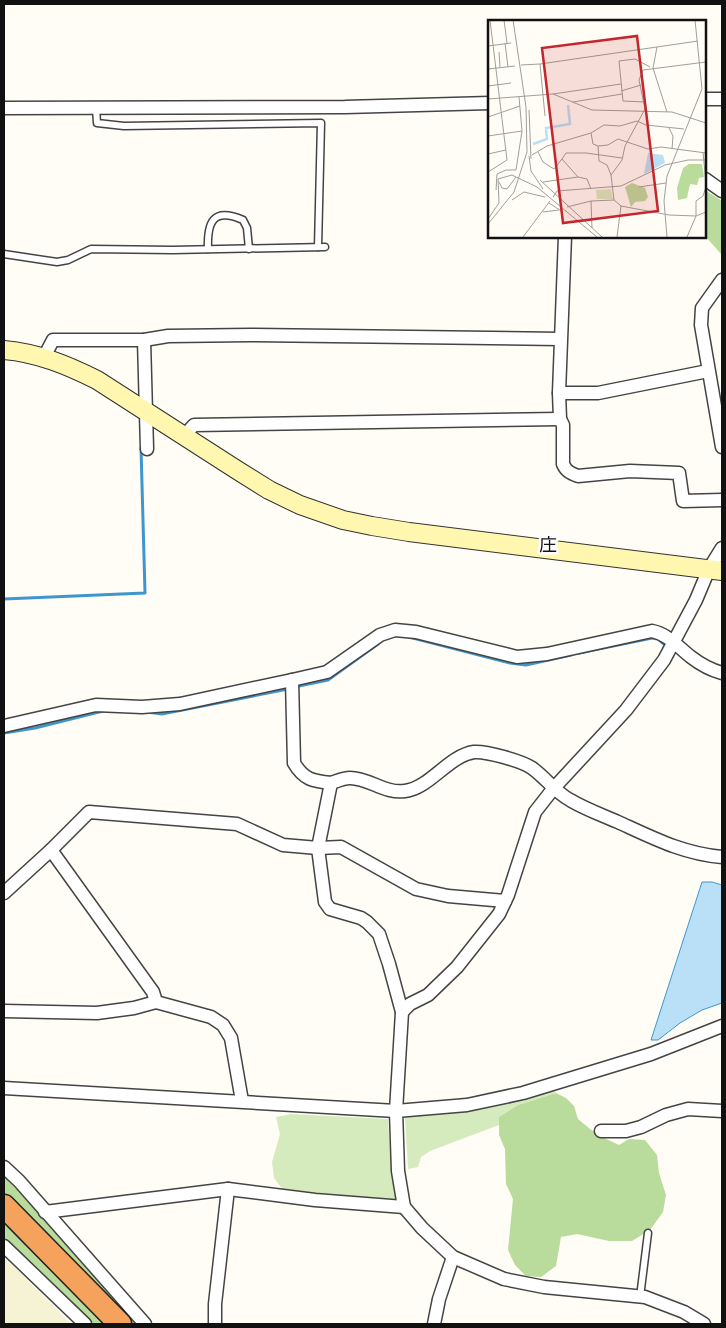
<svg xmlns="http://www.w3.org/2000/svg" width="726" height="1328" font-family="'Roboto Serif','Noto Sans JP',serif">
<rect width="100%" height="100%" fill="#fffdf5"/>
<path fill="#f6f3d4" d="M4,1256L71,1324H4Z"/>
<g fill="#d5ebbd">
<path d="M553,1089L556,1093L518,1105L499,1117V1125L430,1151L421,1157L418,1167L408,1169L405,1117L459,1112Z"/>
<path d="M291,1114L388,1119L390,1151L398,1195L395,1202L340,1199L283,1190L274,1178L272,1162L280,1134L276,1117Z"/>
</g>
<g fill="#b9dc9c">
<path d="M705,190L722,201V255L705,236Z"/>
<path d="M556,1093L566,1098L574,1106L578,1119L590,1129L602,1137L619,1145L629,1139L645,1140L657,1155L659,1173L666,1195L663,1212L650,1230L632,1241H609L577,1234L561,1237L556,1266L541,1277L526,1276L515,1265L508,1250L513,1199L506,1184L505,1149L499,1135V1117L518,1105Z"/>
<path d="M4,1176L140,1324H125L4,1200Z"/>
<path d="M4,1221L106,1324H90L4,1242Z"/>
</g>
<path fill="#b9e0f7" stroke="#3f96cf" d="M702,882H712L722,885V1003L702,1010L680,1023L658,1040H651Z"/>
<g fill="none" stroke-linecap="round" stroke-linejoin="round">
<g stroke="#3f96cf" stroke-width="3">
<path d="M4,599L145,593L141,448"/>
<path d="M409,637L510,663L526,665L571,655"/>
<path d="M579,653L652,638L658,639L665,645"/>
<path d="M294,687L328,680L378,644"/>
<path d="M147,712L162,714L288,689"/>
<path d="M4,733L35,728L103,711"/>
</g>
<defs>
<g id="lane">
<path d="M96,108L97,123L124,126L321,123L318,247"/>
<path d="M208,249C207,222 213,207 243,220L247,228L249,249"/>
<path d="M4,254L57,262L68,260L91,249L173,250L325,247"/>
<path d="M640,1297L648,1233"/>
</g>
<g id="street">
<path d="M705,99H722"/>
<path d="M4,108L345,107L490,103"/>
<path d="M705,179L722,191"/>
<path d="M565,236L559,393L560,419L563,425V464C566,471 570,473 578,476L630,471L679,473L683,501L722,500"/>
<path d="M722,280L702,308L701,325L722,447"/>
<path d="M144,340L147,449"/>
<path d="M44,357L53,340H144L168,336L251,335L560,339"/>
<path d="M559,393H598L708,371"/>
<path d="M184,436L194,425L560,419"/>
<path d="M292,680L294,763C304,780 313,781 331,783L318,848L325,902L330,909L361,918L367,922L379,934L389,964L402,1012L396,1111L398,1171L404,1207L422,1228L453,1257L504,1279L544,1287L645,1297L684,1312L704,1324"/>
<path d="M4,726L96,705L142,707L180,704L292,680L327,672L380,635L395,630L416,632L517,657L547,654L652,631C668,634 678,647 691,657C700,664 711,670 722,673"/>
<path d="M331,783C337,781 344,778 350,778C369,778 385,794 405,791C430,788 448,756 474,752C486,751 522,761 532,768C546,778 555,792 570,800C585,809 602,815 618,822C653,838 684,854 722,857"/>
<path d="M51,850L89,812L237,824L283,845L318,848L341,847L416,889L448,896L505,901"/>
<path d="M4,893L51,850L153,992L156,1002L211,1017L223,1025L231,1038L242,1101"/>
<path d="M4,1011L97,1013L134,1008L156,1002"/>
<path d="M402,1012L410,1004L428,995L457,967L499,914L508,895L535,812L553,789L626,710L664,660L696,600L709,569L722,548"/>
<path d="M4,1088L396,1111L467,1105L523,1093L651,1054L722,1026"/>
<path d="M601,1131H626L641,1127L666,1115L688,1109L722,1111"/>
<path d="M4,1167L19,1181L145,1324"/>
<path d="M45,1212L228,1189L315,1200L404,1207"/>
<path d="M4,1246L85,1324"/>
<path d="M215,1324V1304L228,1189"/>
<path d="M434,1324L439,1299L453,1257"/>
</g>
<path id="secondary" d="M4,350C38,353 67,365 97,380L237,470L269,490L300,505L343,520L372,526L409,532L722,571"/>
<path id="highway" d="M4,1206L120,1324"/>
</defs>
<use href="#lane" stroke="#444" stroke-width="9"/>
<use href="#street" stroke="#444" stroke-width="15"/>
<use href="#secondary" stroke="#333" stroke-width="20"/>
<use href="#highway" stroke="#222" stroke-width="25"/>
<use href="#lane" stroke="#fff" stroke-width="6"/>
<use href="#street" stroke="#fff" stroke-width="12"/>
<use href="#secondary" stroke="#fff6b0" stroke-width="18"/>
<use href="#highway" stroke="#f5a25d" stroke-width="22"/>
</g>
<g text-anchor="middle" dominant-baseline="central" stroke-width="5" stroke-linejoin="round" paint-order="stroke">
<g font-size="18" fill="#111" stroke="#fff">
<text x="548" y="544">庄</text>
</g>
</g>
<g transform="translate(488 20)">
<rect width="218" height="218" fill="#fffdf5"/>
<path d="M123,169L125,179H109L108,170Z" fill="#d5ebbd"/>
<path d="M201,144H214L216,157L211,158L209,165L202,164L199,178L190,180L189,168L195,148ZM144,163L157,168L160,177L157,181L147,182L143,187L137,167Z" fill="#b9dc9c"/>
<path d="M160,133L175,135L177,143L156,154Z" fill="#b9e0f7"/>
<path fill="none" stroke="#b9e0f7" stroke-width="2.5" d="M45,124L59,119L58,108L82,104L80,85"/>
<path fill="none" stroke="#a09f9a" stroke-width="1" d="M16,0L19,23M17,23L20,47M0,26L23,23M169,27L165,48L179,92M11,32L12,47M52,44L210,21M33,45L52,44L57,96M0,49L27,46M0,66L23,63M133,71L153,65M65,74L133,64M0,79L65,74L104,90L184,92L218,103M85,82L134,74M157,82L135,81L131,41L147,39L162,47M41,90L43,139M0,97L32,86M181,108L185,116L184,129M103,113L105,124L110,126L111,141L119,145L123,155L126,180L133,186L181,195L208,196L218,192M0,116L34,111M110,126L120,125L130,119L160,129L173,127L218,133M50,132L55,142L66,149L74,139L90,157L99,159L103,169M215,132L218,164M0,134L18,130M44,135L59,126L103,113L116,105L132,106L149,101L158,105L196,109M41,136L43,151L55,169M74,139L78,133H98L134,138M0,152L19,140L2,0M123,155L134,140L137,126L157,89L151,60L155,50L218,42M52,160L114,217M11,162L14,168L19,169L28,157M55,162L90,157M151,167L178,163M8,170L9,154L18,150H28L34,111L31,77M65,177L69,171L133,166L177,145L200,140H218M24,180L36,172L57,177M103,181L104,208M61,183L75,192M79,187L103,181L126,180M55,192L71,190M0,199L11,183L10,159L24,155L49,167L109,217M0,204L26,172L39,132L38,87L25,0M35,217L62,181M129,217L133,186M179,217L176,181L179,156L214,69L207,0M199,217L208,196V181L215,176L218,167"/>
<path fill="#c4262e" fill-opacity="0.15" stroke="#c4262e" stroke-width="2.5" d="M149,16L170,191L75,203L54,28Z"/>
<rect width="218" height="218" fill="none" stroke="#111" stroke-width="2.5"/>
</g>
<rect width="726" height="1328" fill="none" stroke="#111111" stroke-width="10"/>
</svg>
